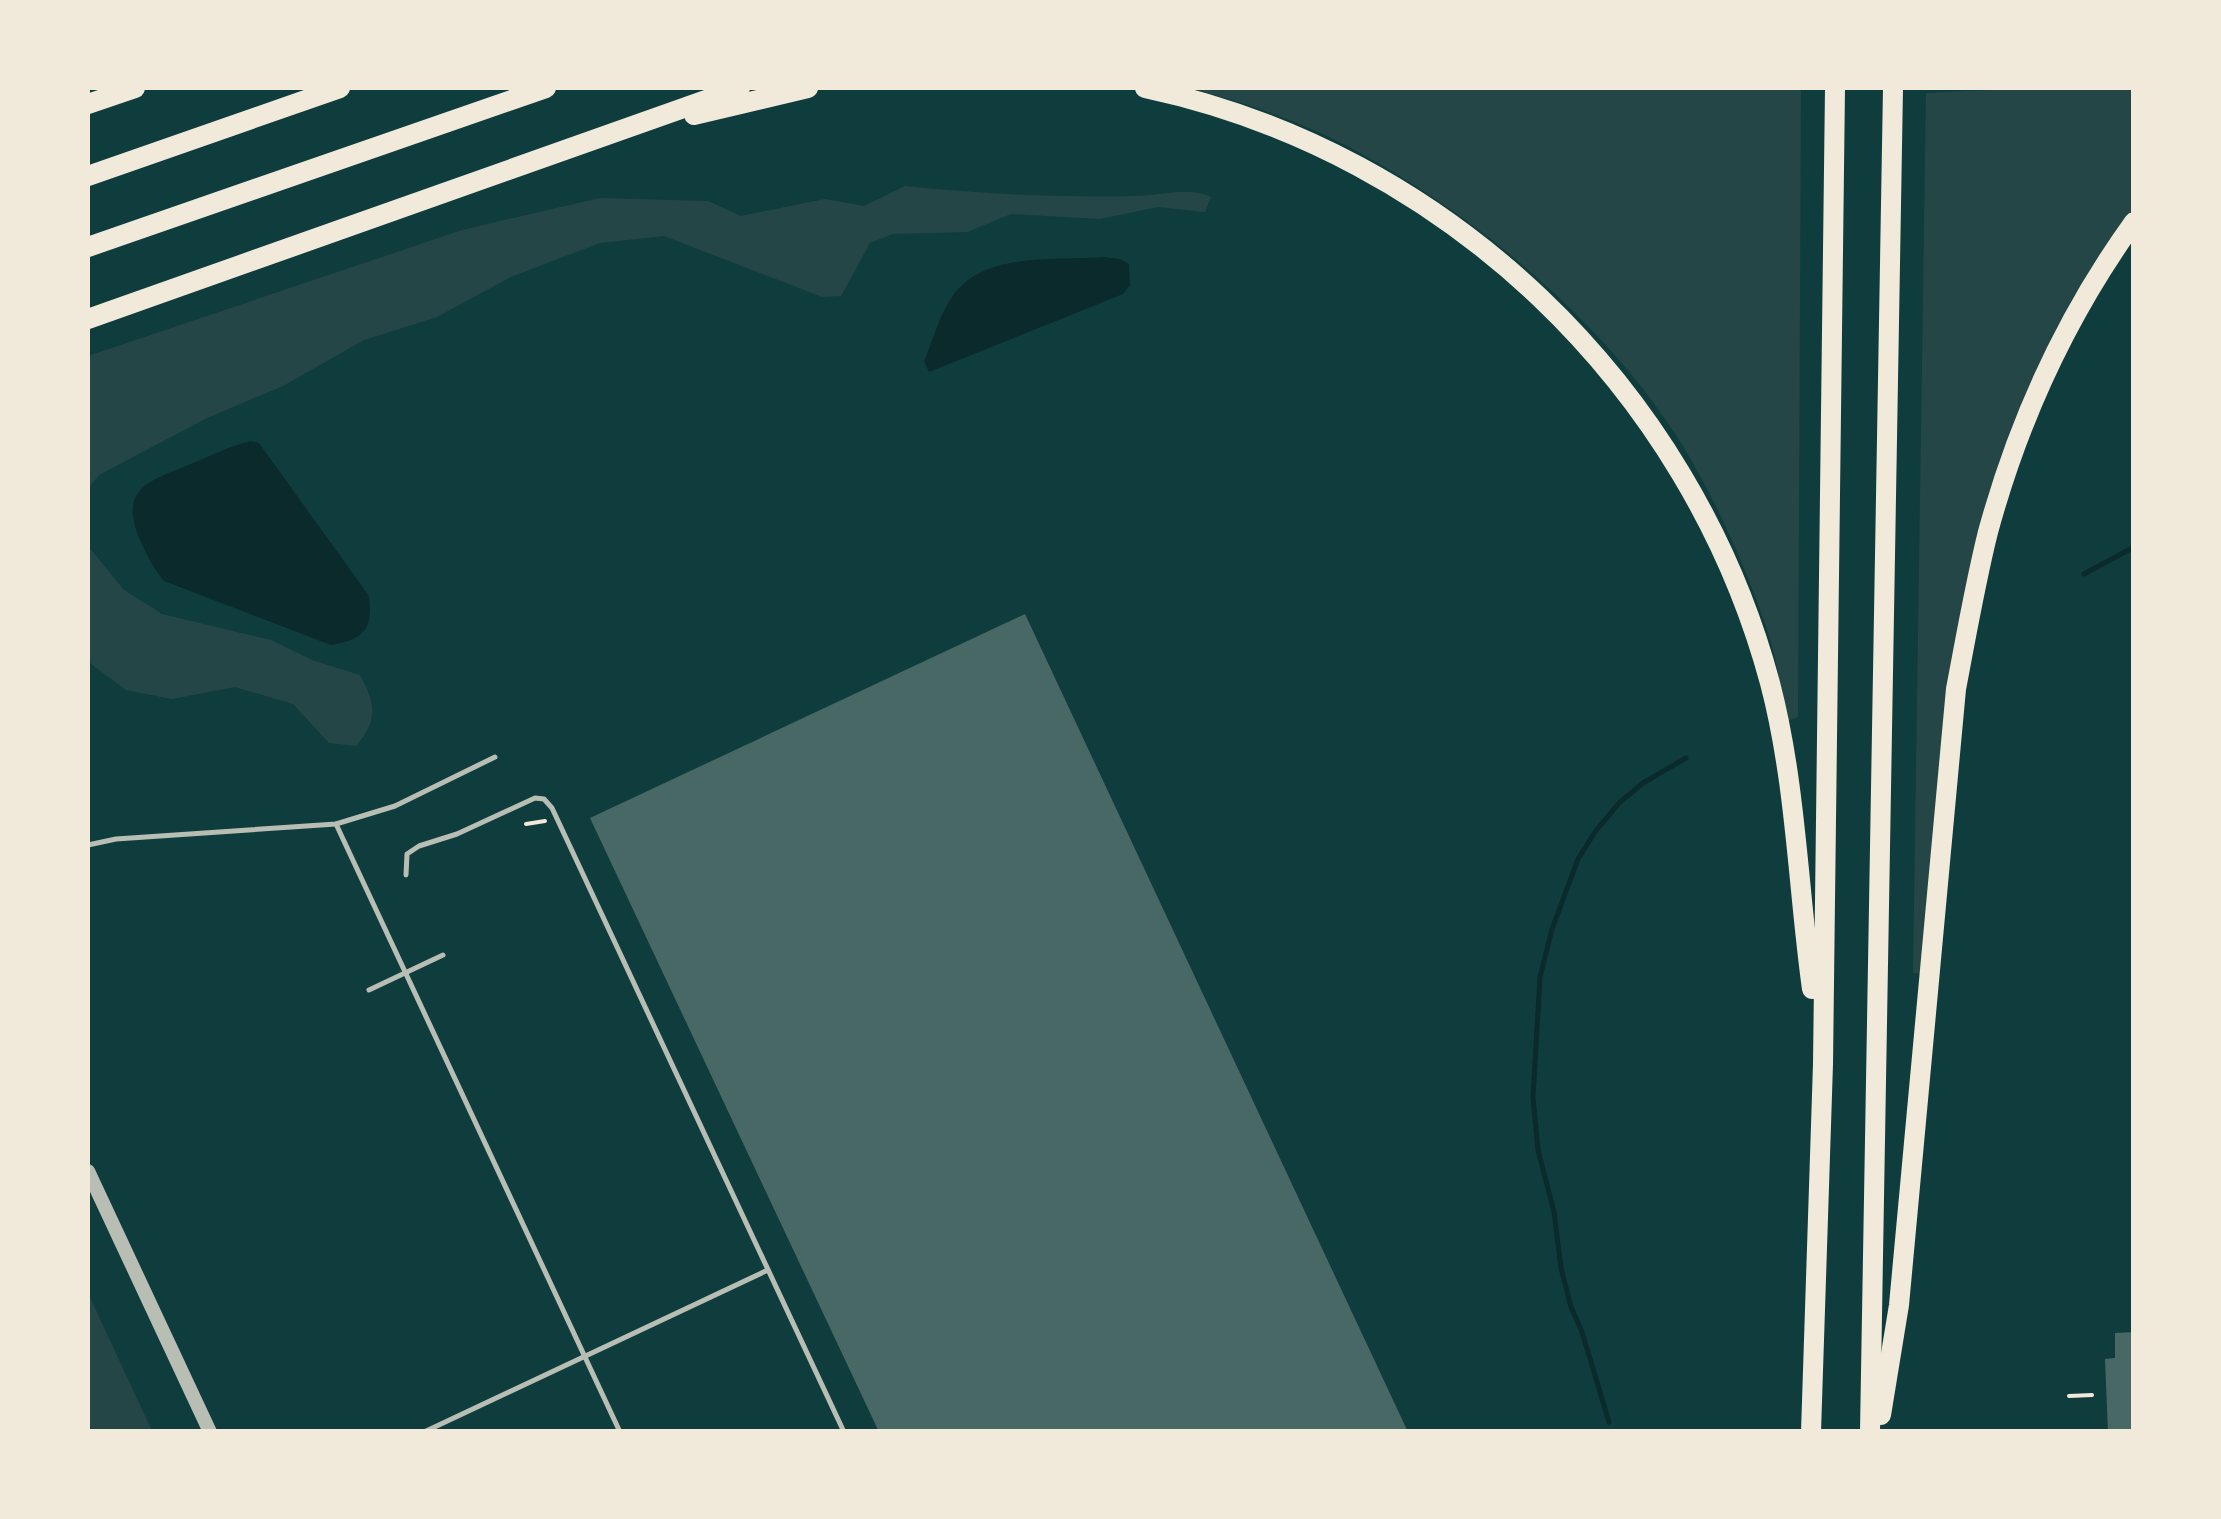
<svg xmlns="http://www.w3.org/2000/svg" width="2221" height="1519" font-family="'Varela Round',sans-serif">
<rect width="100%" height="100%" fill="#0f3d3e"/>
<g fill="#244646">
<path d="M1190,88H1801L1798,717L1787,721C1781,692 1777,660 1768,632C1746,568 1718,504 1683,446C1608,325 1478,216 1353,149C1303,122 1246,103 1190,88Z"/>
<path d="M2032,88H2133V210L2126,220L1987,507L1922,974L1913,973L1926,93Z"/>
<path d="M905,186C982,194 1059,198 1136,196C1163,196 1186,186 1211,197L1205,212L1158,207L1100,219L1011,214L967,232L893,234L870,243L841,296L822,297L664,236L600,243L513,276L437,317L364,340L283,386L207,418L99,475L88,489V356L462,230L600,198L708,201L741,216L825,199L864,206Z"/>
<path d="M88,546L124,590L162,614L271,640L312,660L360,675C376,704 378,720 356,746L329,743L293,704L235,687L172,699L126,690L91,664L88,657Z"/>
<path d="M88,1293L152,1431H88Z"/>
</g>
<g fill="#0a2a2b">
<path d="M1104,257L1120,259L1129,264L1130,285L1123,294L929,372L924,361C933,341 939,315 952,297C983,251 1054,261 1104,257Z"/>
<path d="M251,441L259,443L369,596C373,628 365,640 331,645L164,581C153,568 147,555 140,540C118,488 149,481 191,464C210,456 230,446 251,441Z"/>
</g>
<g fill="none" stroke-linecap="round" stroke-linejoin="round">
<g stroke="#0a2a2b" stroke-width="5">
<path d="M2084,574L2134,547"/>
<path d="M1609,1422L1582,1332L1571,1307L1561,1268L1554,1212L1538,1150L1533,1097L1540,977L1552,929L1578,859L1595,832L1619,803L1643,783L1686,758"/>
</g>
</g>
<g fill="#486865">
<path d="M1025,614L1408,1432H879L590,818Z"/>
<path d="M2134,1332V1432H2108L2105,1359L2115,1358V1333Z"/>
</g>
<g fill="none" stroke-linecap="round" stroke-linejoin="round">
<g stroke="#f1e9da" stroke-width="4">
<path d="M526,824L545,821"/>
<path d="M2069,1396L2092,1395"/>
</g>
<g stroke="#b8beb3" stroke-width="5">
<path d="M336,824L620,1432"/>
<path d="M88,845L116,839L336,824L395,806L495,757"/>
<path d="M406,875L407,854L419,846L457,834L535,798L544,799L552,808L844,1432"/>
<path d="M369,990L443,955"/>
<path d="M424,1432L768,1270"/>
</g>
<path stroke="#b8beb3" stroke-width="14" d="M88,1171L210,1432"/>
<g stroke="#f1e9da" stroke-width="20">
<path d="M1145,88C1445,152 1690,385 1770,683C1796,782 1798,888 1812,989"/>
<path d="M88,104L135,88"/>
<path d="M694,115L808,88"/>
<path d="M88,176L340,88"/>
<path d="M88,247L546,88"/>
<path d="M88,319L740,88"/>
<path d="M1881,1415L1899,1305L1956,689C1966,637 1975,584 1988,532C2018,422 2067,315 2134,222"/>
<path d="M1811,1432L1823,1064L1835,88"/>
<path d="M1870,1432L1893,88"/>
</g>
</g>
<rect width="2221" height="1519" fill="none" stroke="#f1e9da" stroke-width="180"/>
</svg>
